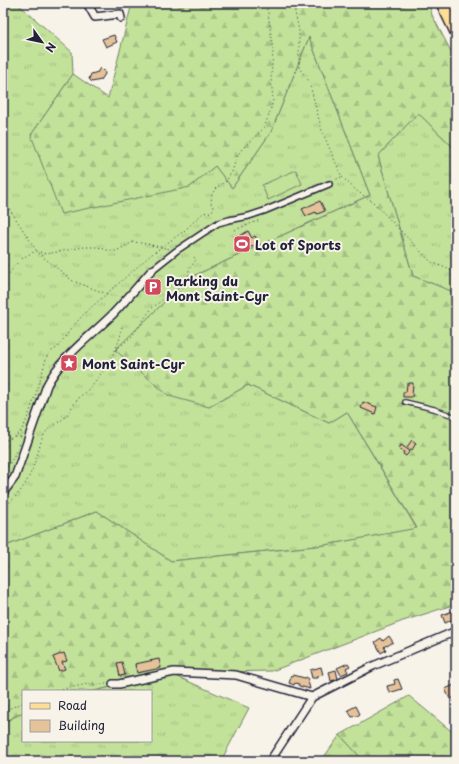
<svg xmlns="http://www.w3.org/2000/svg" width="459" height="764" font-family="'Playpen Sans',sans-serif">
<defs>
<pattern id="grass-tufts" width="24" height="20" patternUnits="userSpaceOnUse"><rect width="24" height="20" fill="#c2e199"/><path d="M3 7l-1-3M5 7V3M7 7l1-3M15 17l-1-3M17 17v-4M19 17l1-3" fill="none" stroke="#a6c185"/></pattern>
<pattern id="forest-firs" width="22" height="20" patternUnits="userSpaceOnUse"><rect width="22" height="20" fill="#c2e199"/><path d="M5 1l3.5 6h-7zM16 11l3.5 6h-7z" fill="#a6c185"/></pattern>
</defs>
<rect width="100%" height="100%" fill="#f7f3e8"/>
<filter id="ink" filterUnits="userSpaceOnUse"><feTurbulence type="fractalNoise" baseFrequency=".025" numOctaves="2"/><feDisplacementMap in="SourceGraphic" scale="8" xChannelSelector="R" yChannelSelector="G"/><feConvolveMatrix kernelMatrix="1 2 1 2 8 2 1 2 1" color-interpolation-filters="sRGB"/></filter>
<g filter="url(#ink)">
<g fill="url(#grass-tufts)" stroke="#72826a">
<path d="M3,3H17L72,52L73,74L31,135L190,187L215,166L232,188L271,132L309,37L370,195L189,278L209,407L248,385L329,423L347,412L417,529L325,545L171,561L97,511L3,547Z"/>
<path d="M418,113L456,150V293L413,276L378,156Z"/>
<path d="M169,673L249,708L221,761H3V723L23,712V741H151V691H94Z"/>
<path d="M340,735L364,761H321Z"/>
</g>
<g fill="url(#forest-firs)" stroke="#72826a">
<path d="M132,3H429L432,15L456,61V150L418,113L378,156L413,276L456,293V604L403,621L272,671L169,673L94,691H23V712L3,723V547L97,511L171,561L325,545L417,528L347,412L329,423L248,385L209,407L169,396L115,350L189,278L370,195L309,37L271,132L232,188L215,166L190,187L61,214L31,135L73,74L108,98Z"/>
<path d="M409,696L456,735V761H446L444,756L410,761H364L340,735Z"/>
</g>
<path fill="#c2e199" stroke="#72826a" d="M296,170L302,184L268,200L262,185Z"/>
<g fill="#e5c297" stroke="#22223b">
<path d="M114,35L117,42L106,47L102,39Z"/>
<path d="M100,68L103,71L104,70L105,74L101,80L92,82L89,79L91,74L98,72V71Z"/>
<path d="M320,201L325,211L317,214L316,212L306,216L302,209Z"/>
<path d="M248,231L252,238L255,236L260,245L256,247L255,245L242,252L235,239Z"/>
<path d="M409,383H413L412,397H403V392H406L407,384H409Z"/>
<path d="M363,402L377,407L375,414L361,408Z"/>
<path d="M412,440L416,443L412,450L407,447Z"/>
<path d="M401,445L410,451L406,456L403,454L404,452L399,449Z"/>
<path d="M453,611L456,618L445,623L442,615Z"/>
<path d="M389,636L393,642L387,646L386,645L384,647L386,650L381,653L375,642L381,638L383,641Z"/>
<path d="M64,653L67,661L62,662L65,669L59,671L53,657Z"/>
<path d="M159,659L161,668L137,673L135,664Z"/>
<path d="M122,662L125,675L120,676L117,663Z"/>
<path d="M348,663L350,666L346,668L348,672L341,675L337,668Z"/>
<path d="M321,667L323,675L318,676V678H312L310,670Z"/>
<path d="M336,670L338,679L331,681L329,672Z"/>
<path d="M292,675L305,678L307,677L310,689L299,686V684L295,683L294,685L289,683Z"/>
<path d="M398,679L402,689L389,693L387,686L395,684L394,680Z"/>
<path d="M454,685L456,690V692L454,693L456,696L450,699L445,689Z"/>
<path d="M356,706L360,714L357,716L352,717L348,710Z"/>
</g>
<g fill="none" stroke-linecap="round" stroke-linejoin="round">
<defs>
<path id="service" d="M405,402L434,409L456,417"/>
<path id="pedestrian" d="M152,270L176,251L218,223L229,220L249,216L264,211L329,184"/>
<g id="minor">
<path d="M87,3L95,17L120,14L121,18"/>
<path d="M3,493L15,477L47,385C62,356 90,337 113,314C126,300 139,285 152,270"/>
<path d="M113,684H119L174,672L236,675L312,697"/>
<path d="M270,761L312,697L373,666L456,631"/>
</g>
<path id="primary" d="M442,3L456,32"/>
</defs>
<use href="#service" stroke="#22223b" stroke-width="6"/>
<use href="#pedestrian" stroke="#22223b" stroke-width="8"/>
<use href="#minor" stroke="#22223b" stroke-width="10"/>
<use href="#primary" stroke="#22223b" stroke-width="14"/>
<g stroke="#22223b" stroke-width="1" stroke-dasharray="1 3" stroke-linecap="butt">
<path d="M293,3L299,31V68L309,81L322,131L342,177L358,192L372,201L428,259L433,263L456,272"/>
<path d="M333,181L341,177"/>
<path d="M3,199L36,250"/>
<path d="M235,230L260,220"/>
<path d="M38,253L73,281L107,294"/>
<path d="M3,284C11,269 20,256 37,251L46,254L84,247H98L110,251H116L133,242L141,243L170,249"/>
<path d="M116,350L132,336L152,308L166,297L172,296L179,293L185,286L189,278V269L196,260L194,257"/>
<path d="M3,442C8,439 15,437 19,433C29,424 43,368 48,353L57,348L73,326L86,312L152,254L184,231L203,213L210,212L214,209L211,203L212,194L216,188L226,181L232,172L237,156L242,149L264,128L270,112L273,100L271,78L273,51L268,12L264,3"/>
<path d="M3,473C13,461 19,446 22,430"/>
<path d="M3,507C22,495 31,476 37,455C40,448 40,441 44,435C49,426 58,424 65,417C70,411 74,403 79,398C81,395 84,394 86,392C102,374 120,350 122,326"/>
<path d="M54,691L88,684H106"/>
<path d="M3,711L23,703"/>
</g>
<use href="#service" stroke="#f7f3e8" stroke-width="3.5"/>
<use href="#pedestrian" stroke="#f7f3e8" stroke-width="5"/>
<use href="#minor" stroke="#f7f3e8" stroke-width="7"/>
<use href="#primary" stroke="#fdde96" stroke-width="11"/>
</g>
</g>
<defs>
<symbol id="stadium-square" viewBox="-11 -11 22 22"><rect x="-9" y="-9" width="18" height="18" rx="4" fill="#d1495b" stroke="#f7f3e8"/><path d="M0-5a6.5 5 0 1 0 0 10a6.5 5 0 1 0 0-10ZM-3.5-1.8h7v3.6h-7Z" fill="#fff"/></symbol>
<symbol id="parking-square" viewBox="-11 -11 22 22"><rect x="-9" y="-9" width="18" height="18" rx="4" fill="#d1495b" stroke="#f7f3e8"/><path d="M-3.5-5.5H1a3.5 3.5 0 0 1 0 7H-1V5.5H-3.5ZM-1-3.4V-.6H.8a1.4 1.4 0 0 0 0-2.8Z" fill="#fff"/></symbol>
<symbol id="sight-square" viewBox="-11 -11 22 22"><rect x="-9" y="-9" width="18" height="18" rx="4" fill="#d1495b" stroke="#f7f3e8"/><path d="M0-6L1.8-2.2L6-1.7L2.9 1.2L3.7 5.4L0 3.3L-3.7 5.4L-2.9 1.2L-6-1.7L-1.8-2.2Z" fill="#fff"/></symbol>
</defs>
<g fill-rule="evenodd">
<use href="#stadium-square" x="232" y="234" width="20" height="20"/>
<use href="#parking-square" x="143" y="277" width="20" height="20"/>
<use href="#sight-square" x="59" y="353" width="20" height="20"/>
</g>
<g text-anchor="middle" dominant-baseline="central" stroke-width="4" stroke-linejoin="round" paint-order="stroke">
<g font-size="13" font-weight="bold" fill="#22223b" stroke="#f7f3e8" text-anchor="start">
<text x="255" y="244">Lot of Sports</text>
<text x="166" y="280">Parking du<tspan x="166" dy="15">Mont Saint-Cyr</tspan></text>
<text x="82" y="363">Mont Saint-Cyr</text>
</g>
</g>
<rect width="459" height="764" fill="none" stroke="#f7f3e8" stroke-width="16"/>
<rect x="8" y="8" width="443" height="748" fill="none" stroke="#22223b" stroke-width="1.5" filter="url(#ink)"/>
<rect x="22" y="690" width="130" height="52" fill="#f7f3e8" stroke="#a29fa3"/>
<rect x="30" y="703" width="20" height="6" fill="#fdde96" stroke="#a29fa3"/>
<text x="58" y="710" font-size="12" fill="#22223b">Road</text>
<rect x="30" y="720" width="20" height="12" fill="#e5c297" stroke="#a29fa3"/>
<text x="58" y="730" font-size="12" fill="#22223b">Building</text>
<g transform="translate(42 42) rotate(123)" stroke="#f7f3e8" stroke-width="3" paint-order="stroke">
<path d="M0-3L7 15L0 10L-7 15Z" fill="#22223b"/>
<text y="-6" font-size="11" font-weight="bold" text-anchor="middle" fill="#22223b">N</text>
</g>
</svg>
